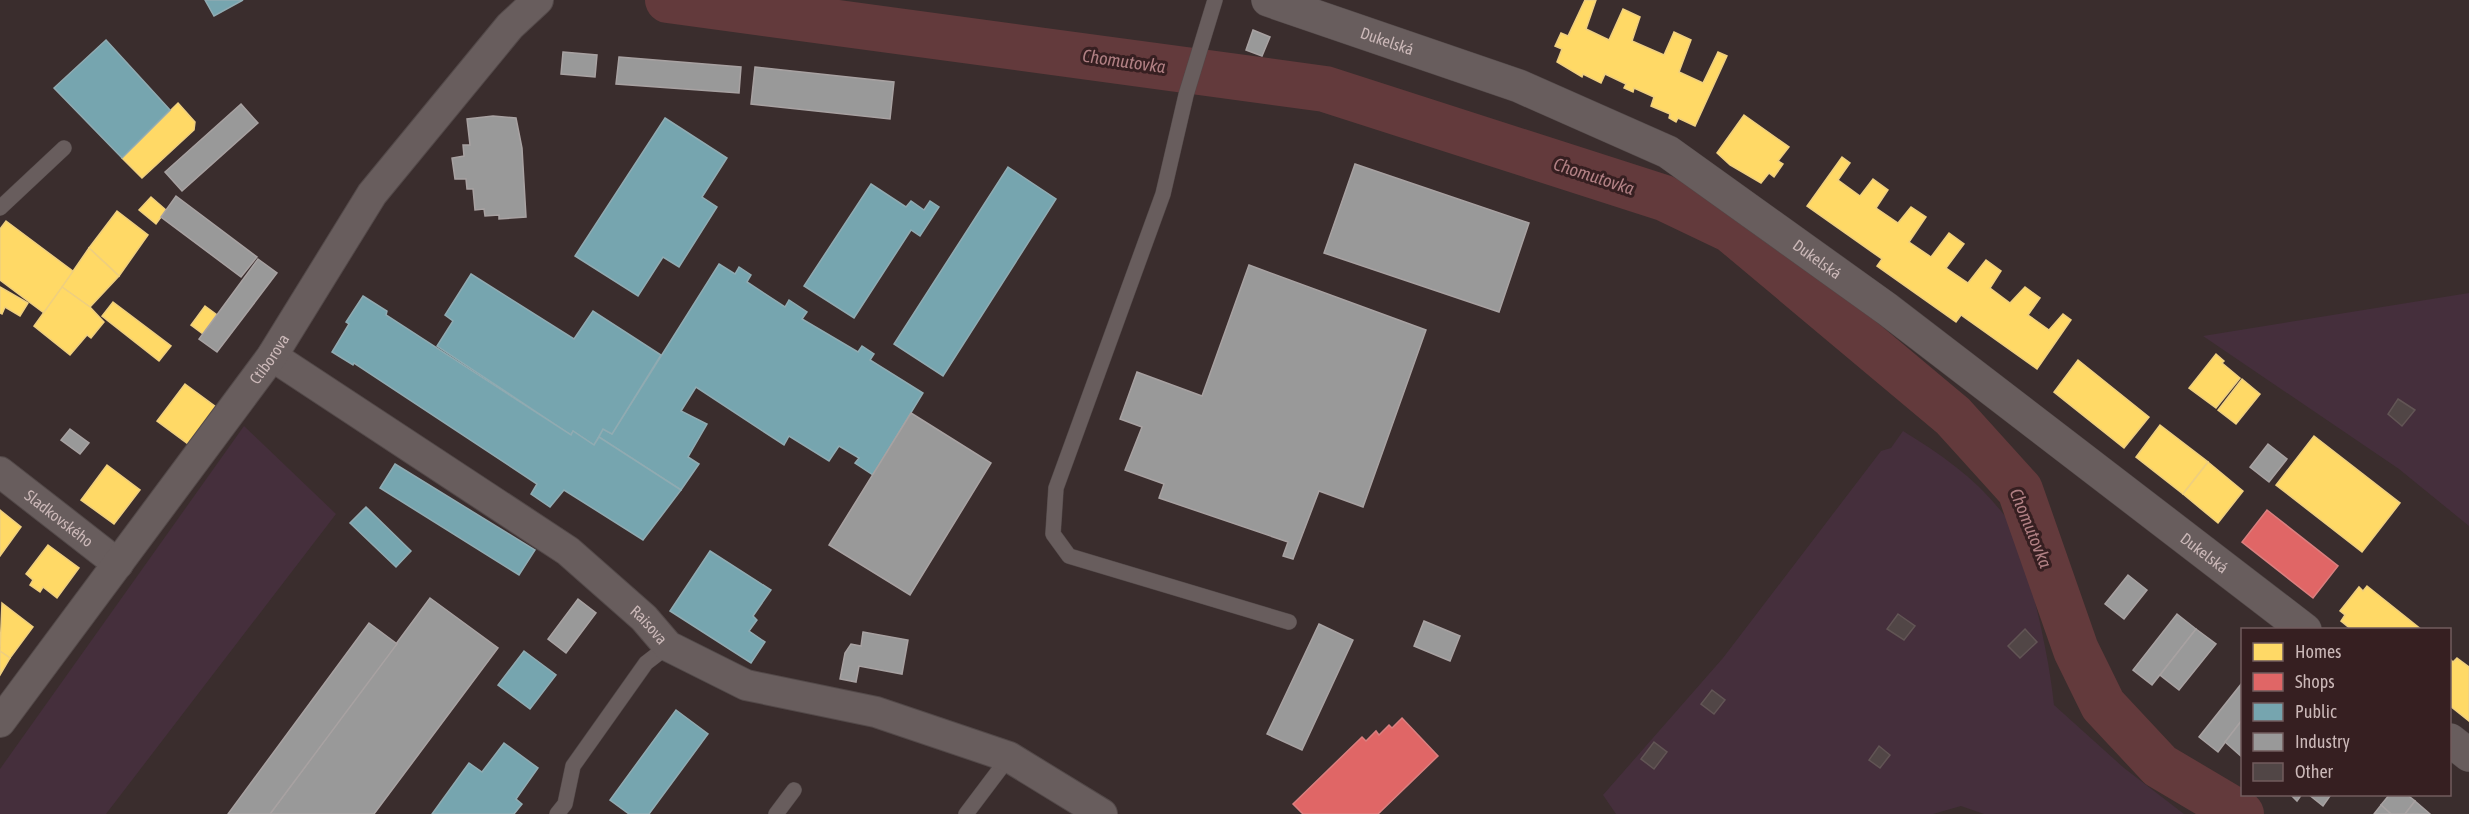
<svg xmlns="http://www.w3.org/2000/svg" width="2469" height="814" font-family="'Asap Condensed',sans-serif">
<rect width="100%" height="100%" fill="#3a2d2d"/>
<g fill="#452f3c">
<path d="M2469,293V526L2399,469L2203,336Z"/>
<path d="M244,426L336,514L106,814H0V769Z"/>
<path d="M1903,431C1944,456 1982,483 2010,523C2024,543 2027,570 2033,593C2042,630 2050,667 2054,705L2124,768L2184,814H1984L1961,806L1933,814H1616L1603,795L1723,658L1881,451L1891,448Z"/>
</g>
<g fill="#ffd966" stroke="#efcf7f" stroke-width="1.5">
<path d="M1585,0H1596L1586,29L1609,40L1623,9L1640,17L1632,41L1664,55L1674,32L1691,40L1679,72L1703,83L1718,52L1727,56L1695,126L1678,118L1676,122L1669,118L1670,114L1651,106L1654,97L1634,88L1633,92L1624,88L1626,84L1605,74L1601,83L1583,74L1582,77L1557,62L1562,49L1555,46L1561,33L1568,36Z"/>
<path d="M178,103L195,122L194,130L142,178L122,158Z"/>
<path d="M1744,115L1789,147L1778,161L1783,164L1774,177L1769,173L1761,183L1730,165L1717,153Z"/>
<path d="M1842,157L1850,163L1838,180L1860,196L1873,179L1888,190L1876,208L1898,223L1911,207L1926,217L1909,242L1931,257L1949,233L1964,244L1946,268L1968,283L1986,260L2001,271L1990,288L2010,303L2025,287L2040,298L2028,315L2049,330L2063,314L2071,320L2037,369L1961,315L1956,322L1877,266L1882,259L1807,206Z"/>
<path d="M151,197L166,210L156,224L139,210Z"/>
<path d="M117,211L148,235L119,276L89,248Z"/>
<path d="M6,221L74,272L44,313L0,280V229Z"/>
<path d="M89,248L119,276L90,307L62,287Z"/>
<path d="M0,287L28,303L20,316L5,307L2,314L0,313Z"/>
<path d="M62,287L90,307L104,322L91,338L87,335L70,355L34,326Z"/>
<path d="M113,302L171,346L159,361L102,316Z"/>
<path d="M205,306L217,315L203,334L191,325Z"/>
<path d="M2216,354L2224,361L2222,363L2240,378L2216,408L2189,388Z"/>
<path d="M2078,360L2149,417L2124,448L2054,392Z"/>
<path d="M2242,379L2260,394L2236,424L2218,410Z"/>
<path d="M185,384L216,407L188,444L157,421Z"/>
<path d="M2160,425L2208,462L2183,494L2136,457Z"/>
<path d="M2314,436L2400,503L2362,552L2276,485Z"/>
<path d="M2208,462L2243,491L2218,523L2183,494Z"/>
<path d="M107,465L140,490L114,524L81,500Z"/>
<path d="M0,510L21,527L0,556Z"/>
<path d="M48,545L79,568L57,598L43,587L40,592L30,585L33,580L26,574Z"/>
<path d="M2367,586L2422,630H2352L2341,621L2345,615L2340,611L2359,587L2363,591Z"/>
<path d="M2,603L33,627L10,658L0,651Z"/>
<path d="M0,651L10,658L0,675Z"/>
<path d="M2457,658L2469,667V721L2450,706V659L2453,662Z"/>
</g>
<g fill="#e06666" stroke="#da7f7f" stroke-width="1.5">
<path d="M2267,510L2338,566L2313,598L2242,542Z"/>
<path d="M1402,718L1438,756L1378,814H1303L1293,804L1362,737L1366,741L1376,731L1379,735L1389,725L1392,728Z"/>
</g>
<g fill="#76a5af" stroke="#90abb2" stroke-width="1.5">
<path d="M205,0H243L214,16Z"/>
<path d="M106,40L170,110L122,158L54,88Z"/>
<path d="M665,118L727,158L702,197L717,207L679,267L663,257L638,296L575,256Z"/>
<path d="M1008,167L1056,199L943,376L894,344Z"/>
<path d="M871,184L906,207L911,201L924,210L930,201L939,207L920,236L911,230L854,318L804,286Z"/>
<path d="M719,264L735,274L739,267L751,275L747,282L785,307L789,300L807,312L802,319L858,352L862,346L874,354L870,360L923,393L873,475L855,463L859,458L839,446L829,461L789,436L784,445L696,387L681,411L707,424L688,457L699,464L681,490L599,437L603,429L612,434Z"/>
<path d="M471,274L574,339L593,311L661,355L612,434L603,429L594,445L573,431L571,435L437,346L453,321L445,315Z"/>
<path d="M363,296L387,311L386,315L571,435L573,431L594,445L599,437L681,490L643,540L564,490L550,507L531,494L537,484L354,363L353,365L332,352L349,324L346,322Z"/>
<path d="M395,464L535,550L519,575L380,488Z"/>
<path d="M366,507L411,551L396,567L350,523Z"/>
<path d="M710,551L771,590L753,616L757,620L749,631L765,642L751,663L670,611Z"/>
<path d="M524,651L556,675L530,709L498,685Z"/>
<path d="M676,710L708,734L649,814H629L610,800Z"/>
<path d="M504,743L538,768L516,799L522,804L514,814H432L469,763L482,772Z"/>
</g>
<g fill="#999" stroke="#a8a2a2" stroke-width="1.5">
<path d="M1253,30L1270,37L1262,56L1246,50Z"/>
<path d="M563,52L597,55L595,77L561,74Z"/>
<path d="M619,57L741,67L739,93L616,84Z"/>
<path d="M755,67L894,82L890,119L751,104Z"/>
<path d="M241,104L258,123L182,191L165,172Z"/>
<path d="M493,116L516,118L522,148L526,217L499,219V215L485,216L484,209L475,210L473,189H467L466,179H455L452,158L464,156L463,145H470L467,119Z"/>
<path d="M1355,164L1529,223L1499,312L1324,253Z"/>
<path d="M176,196L257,257L241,277L161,217Z"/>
<path d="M258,259L277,273L217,352L199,339Z"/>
<path d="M1249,265L1426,330L1363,507L1319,491L1293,559L1283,556L1288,542L1159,498L1164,484L1125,470L1142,427L1120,419L1137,372L1202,396Z"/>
<path d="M911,413L991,463L910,595L829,545Z"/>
<path d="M70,429L89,443L80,454L61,440Z"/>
<path d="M2268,444L2287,459L2269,482L2250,467Z"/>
<path d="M2128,575L2147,590L2124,619L2105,604Z"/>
<path d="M430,598L498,648L374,814H270Z"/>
<path d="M578,599L596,613L566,653L548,639Z"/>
<path d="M2177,614L2196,629L2152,685L2133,670Z"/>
<path d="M1424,621L1460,636L1450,661L1414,646Z"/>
<path d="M369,623L397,644L270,814H228Z"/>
<path d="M1319,624L1353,640L1302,750L1267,734Z"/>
<path d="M2196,629L2216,644L2179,690L2160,675Z"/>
<path d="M863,632L908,640L902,674L859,666L856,682L840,679L845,653L851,644L861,646Z"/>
<path d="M2242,683V720L2218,752L2199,737Z"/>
<path d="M2242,720V757L2225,742Z"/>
<path d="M2290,794H2302L2297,801Z"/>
<path d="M2308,794H2329L2330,796L2323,806Z"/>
<path d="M2390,794H2406L2415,801L2405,814H2391L2381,805Z"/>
<path d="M2415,801L2430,814H2405Z"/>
<path d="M2381,805L2391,814H2374Z"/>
</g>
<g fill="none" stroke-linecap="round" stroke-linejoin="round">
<path stroke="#633a3c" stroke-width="46" d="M668,0L1325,89L1664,198L1731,230L1953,416L2020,490L2076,650L2103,705L2160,766L2241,814"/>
</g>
<g fill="#514646" stroke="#625555" stroke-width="1.5">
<path d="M2398,399L2415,410L2402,426L2388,414Z"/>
<path d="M1898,614L1915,626L1904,640L1887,629Z"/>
<path d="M2025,629L2037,642L2020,658L2008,646Z"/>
<path d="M1712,690L1725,700L1714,714L1701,704Z"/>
<path d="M1654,742L1667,752L1654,769L1641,759Z"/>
<path d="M1879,746L1890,755L1880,768L1869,760Z"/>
</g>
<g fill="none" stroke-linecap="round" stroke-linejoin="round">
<defs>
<g id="service">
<path d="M1215,0L1186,95L1163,194L1056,488L1053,534L1069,556L1289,622"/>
<path d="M0,208L64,148"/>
<path d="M557,814L565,804L573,766L646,663L668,646"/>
<path d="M776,814L794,790"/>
<path d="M966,814L1009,757"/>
</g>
<g id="minor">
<path id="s1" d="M272,356L568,551L644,618L668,646L746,685L876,712L1009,757L1102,814"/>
<path id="s2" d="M0,472L118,564"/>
<path id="s3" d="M0,722L272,356L372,194L510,26L538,0"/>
</g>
<g id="tertiary">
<path id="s4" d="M1268,0L1519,86L1668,152L1887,309L2305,630"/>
<path d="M2450,740L2469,755"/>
</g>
</defs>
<use href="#service" stroke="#534949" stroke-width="16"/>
<use href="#minor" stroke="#534949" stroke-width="32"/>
<use href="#tertiary" stroke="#534949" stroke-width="34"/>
<use href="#service" stroke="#685d5d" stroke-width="15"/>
<use href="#minor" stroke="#685d5d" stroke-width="30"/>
<use href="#tertiary" stroke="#685d5d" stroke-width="33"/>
</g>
<g text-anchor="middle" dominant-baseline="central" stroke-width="6" stroke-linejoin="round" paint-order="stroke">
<g font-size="16" fill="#cbb8b8" stroke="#361f21">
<text stroke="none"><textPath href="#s4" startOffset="126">Dukelská</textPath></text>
<text stroke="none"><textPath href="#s4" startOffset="612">Dukelská</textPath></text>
<text stroke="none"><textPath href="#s3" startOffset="452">Ctiborova</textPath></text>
<text stroke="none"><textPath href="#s2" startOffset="75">Sladkovského</textPath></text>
<text stroke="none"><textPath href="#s4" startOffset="1098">Dukelská</textPath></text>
<text stroke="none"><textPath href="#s1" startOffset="464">Raisova</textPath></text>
</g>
<g font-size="18" font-style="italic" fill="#b18084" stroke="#361f21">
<text transform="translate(1124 61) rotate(8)">Chomutovka</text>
<text transform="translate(1594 176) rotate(18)">Chomutovka</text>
<text transform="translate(2031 528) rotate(68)">Chomutovka</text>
</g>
</g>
<rect x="2241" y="628" width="210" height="168" fill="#361f21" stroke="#725c5d" stroke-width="1.5"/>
<rect x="2253" y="643" width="30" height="18" fill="#ffd966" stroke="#725c5d" stroke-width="1.5"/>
<text x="2295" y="658" font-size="18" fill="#cbb8b8">Homes</text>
<rect x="2253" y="673" width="30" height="18" fill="#e06666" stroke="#725c5d" stroke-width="1.5"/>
<text x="2295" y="688" font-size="18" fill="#cbb8b8">Shops</text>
<rect x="2253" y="703" width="30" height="18" fill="#76a5af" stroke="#725c5d" stroke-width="1.5"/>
<text x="2295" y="718" font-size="18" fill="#cbb8b8">Public</text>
<rect x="2253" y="733" width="30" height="18" fill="#999999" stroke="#725c5d" stroke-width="1.5"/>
<text x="2295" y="748" font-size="18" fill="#cbb8b8">Industry</text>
<rect x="2253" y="763" width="30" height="18" fill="#514646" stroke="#725c5d" stroke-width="1.5"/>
<text x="2295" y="778" font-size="18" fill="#cbb8b8">Other</text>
</svg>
